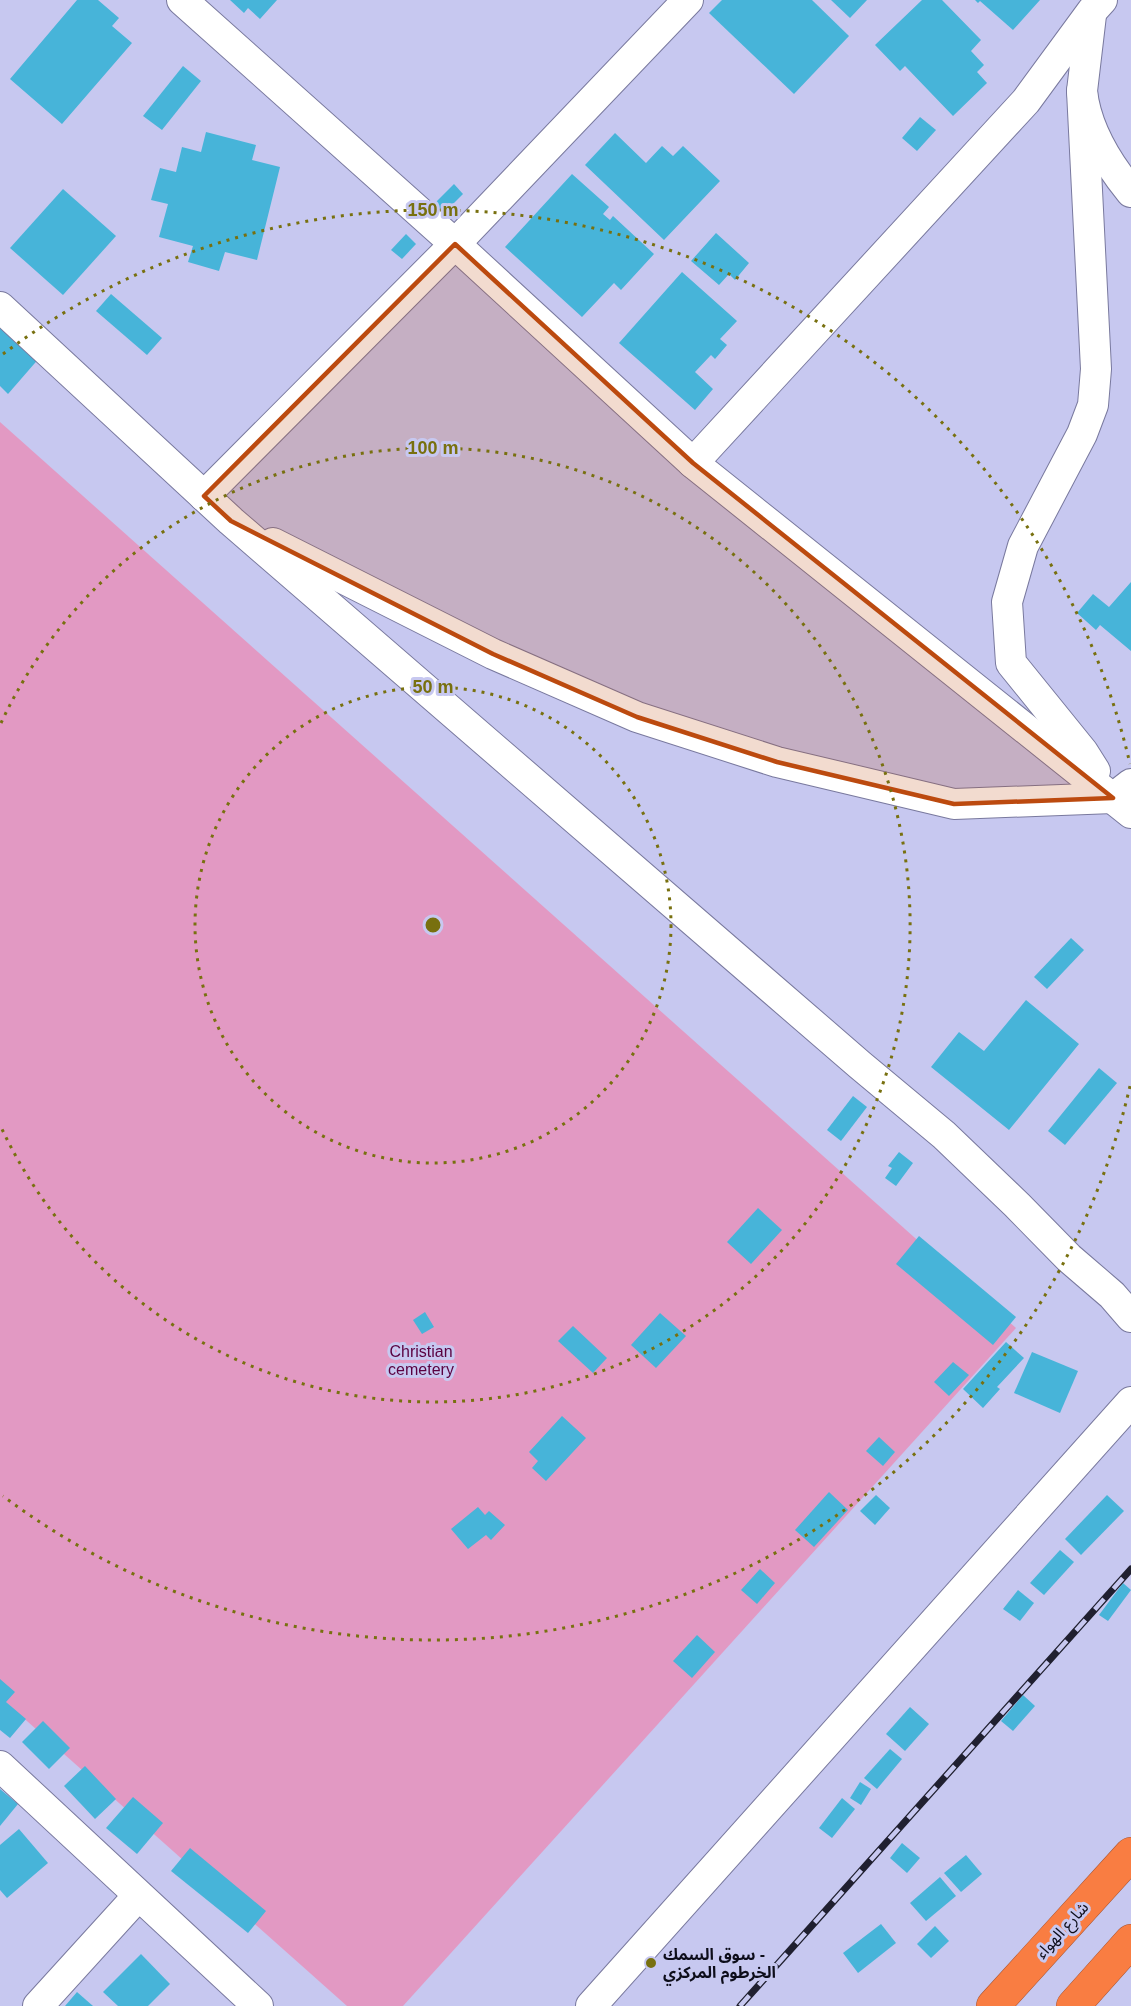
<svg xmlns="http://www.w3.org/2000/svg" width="1131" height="2006" font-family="Arial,'Noto Sans Arabic',sans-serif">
<rect width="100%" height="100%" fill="#c7c8f0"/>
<path fill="#e299c3" d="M0,422L1016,1328L403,2006H347L0,1697Z"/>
<g fill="#47b4d9">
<path d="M77,0H98L119,18L112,26L132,43L62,124L10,79Z"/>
<path d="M230,0H277L260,19L248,8L244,13Z"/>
<path d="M722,0H812L849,36L794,94L709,13Z"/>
<path d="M831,0H867L850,18Z"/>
<path d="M922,0H942L981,40L971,51L984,65L977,72L987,83L953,116L905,66L900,71L875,45Z"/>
<path d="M975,0H1040L1013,30L980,1L978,3Z"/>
<path d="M183,66L201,81L162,130L143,116Z"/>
<path d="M920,117L936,130L917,151L902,138Z"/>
<path d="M206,132L256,145L252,160L280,167L257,260L225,252L219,271L188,262L193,246L159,237L168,204L151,200L160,168L176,172L182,147L201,152Z"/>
<path d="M615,133L646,163L662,146L673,156L683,146L720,181L664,240L585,165Z"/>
<path d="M572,174L609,207L603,214L610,220L613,216L654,254L621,290L614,283L582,317L505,247Z"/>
<path d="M454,184L463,194L444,213L435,203Z"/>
<path d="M63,189L116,236L63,295L10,248Z"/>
<path d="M716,233L749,263L735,280L729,274L719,285L691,261Z"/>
<path d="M406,234L416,244L402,259L391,250Z"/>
<path d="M682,272L737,321L720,339L727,345L715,359L711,355L695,372L713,389L695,410L619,343Z"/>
<path d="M111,294L162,338L147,355L96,311Z"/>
<path d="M0,321L41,356L8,394L0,386Z"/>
<path d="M1131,582V651L1100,625L1096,630L1077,613L1093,594L1109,607Z"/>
<path d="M1071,938L1084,950L1047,989L1034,977Z"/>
<path d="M1026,1000L1079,1044L1009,1130L931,1067L959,1032L984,1051Z"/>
<path d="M1099,1068L1117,1083L1065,1145L1048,1131Z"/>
<path d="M853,1096L867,1107L841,1141L827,1130Z"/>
<path d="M899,1152L913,1163L896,1186L885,1178L892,1168L888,1166Z"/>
<path d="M758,1208L782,1230L751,1264L727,1242Z"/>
<path d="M919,1236L1016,1317L993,1345L896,1264Z"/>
<path d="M425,1312L434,1327L422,1334L413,1320Z"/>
<path d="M660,1313L686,1336L656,1368L631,1345Z"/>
<path d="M573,1326L607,1358L593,1373L558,1341Z"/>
<path d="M1006,1342L1024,1358L997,1387L1000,1389L983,1408L963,1389Z"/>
<path d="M1032,1352L1078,1371L1060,1413L1014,1393Z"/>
<path d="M953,1362L969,1375L949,1396L934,1382Z"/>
<path d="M562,1416L586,1438L546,1481L532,1468L538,1461L529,1452Z"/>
<path d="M879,1437L895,1452L883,1466L866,1451Z"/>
<path d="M829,1492L848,1510L814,1547L795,1530Z"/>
<path d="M876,1495L890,1508L875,1525L860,1511Z"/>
<path d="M1107,1495L1124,1511L1081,1555L1065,1539Z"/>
<path d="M478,1507L485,1515L489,1511L505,1525L491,1540L486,1535L468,1549L451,1529Z"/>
<path d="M1060,1550L1074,1562L1044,1595L1030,1583Z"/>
<path d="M760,1569L775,1583L757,1604L741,1590Z"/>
<path d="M1123,1583L1131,1590L1108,1621L1099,1615Z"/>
<path d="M1018,1590L1034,1603L1020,1621L1003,1609Z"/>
<path d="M697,1635L715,1652L692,1678L673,1661Z"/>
<path d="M0,1679L15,1692L6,1702L26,1719L10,1738L0,1730Z"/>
<path d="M1023,1695L1035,1706L1013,1731L1001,1721Z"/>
<path d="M910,1707L929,1724L905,1751L886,1734Z"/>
<path d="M43,1721L70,1748L49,1769L22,1742Z"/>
<path d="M890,1749L902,1759L877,1789L864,1778Z"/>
<path d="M85,1766L116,1799L95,1819L64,1786Z"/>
<path d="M860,1782L871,1789L861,1805L850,1798Z"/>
<path d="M0,1789L18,1804L0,1826Z"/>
<path d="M133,1797L163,1823L137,1854L106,1828Z"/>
<path d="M842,1798L855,1809L832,1838L819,1828Z"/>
<path d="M19,1829L48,1863L7,1898L0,1890V1845Z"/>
<path d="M902,1843L920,1858L907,1873L890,1858Z"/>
<path d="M190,1848L266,1911L248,1933L171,1871Z"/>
<path d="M966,1855L982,1874L961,1892L944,1873Z"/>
<path d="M940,1877L956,1896L926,1921L910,1903Z"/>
<path d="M881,1924L896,1943L858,1973L843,1953Z"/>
<path d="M935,1926L949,1941L931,1958L917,1944Z"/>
<path d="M141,1954L170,1984L148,2006H118L103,1992Z"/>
<path d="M77,1992L93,2006H65Z"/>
</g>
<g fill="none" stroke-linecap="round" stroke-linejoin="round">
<defs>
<g id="street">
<path d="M182,0L455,244L693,463L1131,813"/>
<path d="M1091,15L1082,91C1086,128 1108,164 1131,192"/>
<path d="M1082,91L1096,369L1093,405L1082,434L1023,546L1007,602L1011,663L1083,752L1095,771"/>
<path d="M0,307L231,521L860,1065L944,1135L1017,1205L1069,1258L1112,1295L1131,1317"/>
<path d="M693,463L1026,101L1092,11L1102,0"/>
<path d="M204,496L455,244L688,0"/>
<path d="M273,543L493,654L637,717L777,762L954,804L1113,798L1131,784"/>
<path d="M0,1766L258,2006"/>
<path d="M38,2006L138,1896"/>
<path d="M591,2006L1131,1402"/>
</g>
<g id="highway">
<path d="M993,2006L1131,1854"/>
<path d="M1073,2006L1131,1941"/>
</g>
</defs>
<use href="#street" stroke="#79799e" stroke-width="32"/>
<use href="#highway" stroke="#a65634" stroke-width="34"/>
<use href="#street" stroke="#fff" stroke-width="30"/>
<use href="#highway" stroke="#f97d42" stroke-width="33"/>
<defs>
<path id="rail" d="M740,2006L1131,1569"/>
</defs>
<use href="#rail" stroke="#202030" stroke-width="7"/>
<use href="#rail" stroke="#c7c8f0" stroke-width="4.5" stroke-dasharray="14" stroke-linecap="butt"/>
</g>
<path fill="#bc4a0f" fill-opacity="0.2" stroke="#bc4a0f" stroke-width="4.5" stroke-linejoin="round" d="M455,244L693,463L1113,798L954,804L777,762L637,717L493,654L231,521L204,496Z"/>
<g fill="none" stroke="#78700f" stroke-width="3" stroke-dasharray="3 6">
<circle cx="433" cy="925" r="238"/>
<path d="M1 723A477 477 0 1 1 1 1127"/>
<path d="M1130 1086A715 715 0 0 1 3 1496M3 354A715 715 0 0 1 1130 764"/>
</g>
<circle fill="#78700f" stroke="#c7c8f0" stroke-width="2" cx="651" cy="1963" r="6"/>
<g text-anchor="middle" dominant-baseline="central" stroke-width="6" stroke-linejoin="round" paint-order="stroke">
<g font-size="16" fill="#5a0040" stroke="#c7c8f0">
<text x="421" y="1351">Christian<tspan x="421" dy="18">cemetery</tspan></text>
</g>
<g font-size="16" fill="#0d0d1a" stroke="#c7c8f0">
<text transform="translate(1062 1930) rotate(-48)">شارع الهواء</text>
</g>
<g font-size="16" font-weight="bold" fill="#0d0d1a" stroke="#c7c8f0" text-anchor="start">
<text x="663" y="1954">سوق السمك -<tspan x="663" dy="18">الخرطوم المركزي</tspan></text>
</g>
</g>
<circle cx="433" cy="925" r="9" fill="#78700f" stroke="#c7c8f0" stroke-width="3"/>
<g font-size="18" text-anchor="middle" font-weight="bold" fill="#78700f" stroke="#c7c8f0" stroke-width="6" stroke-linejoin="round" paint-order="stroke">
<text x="433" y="216">150 m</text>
<text x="433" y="454">100 m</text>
<text x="433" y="693">50 m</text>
</g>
</svg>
